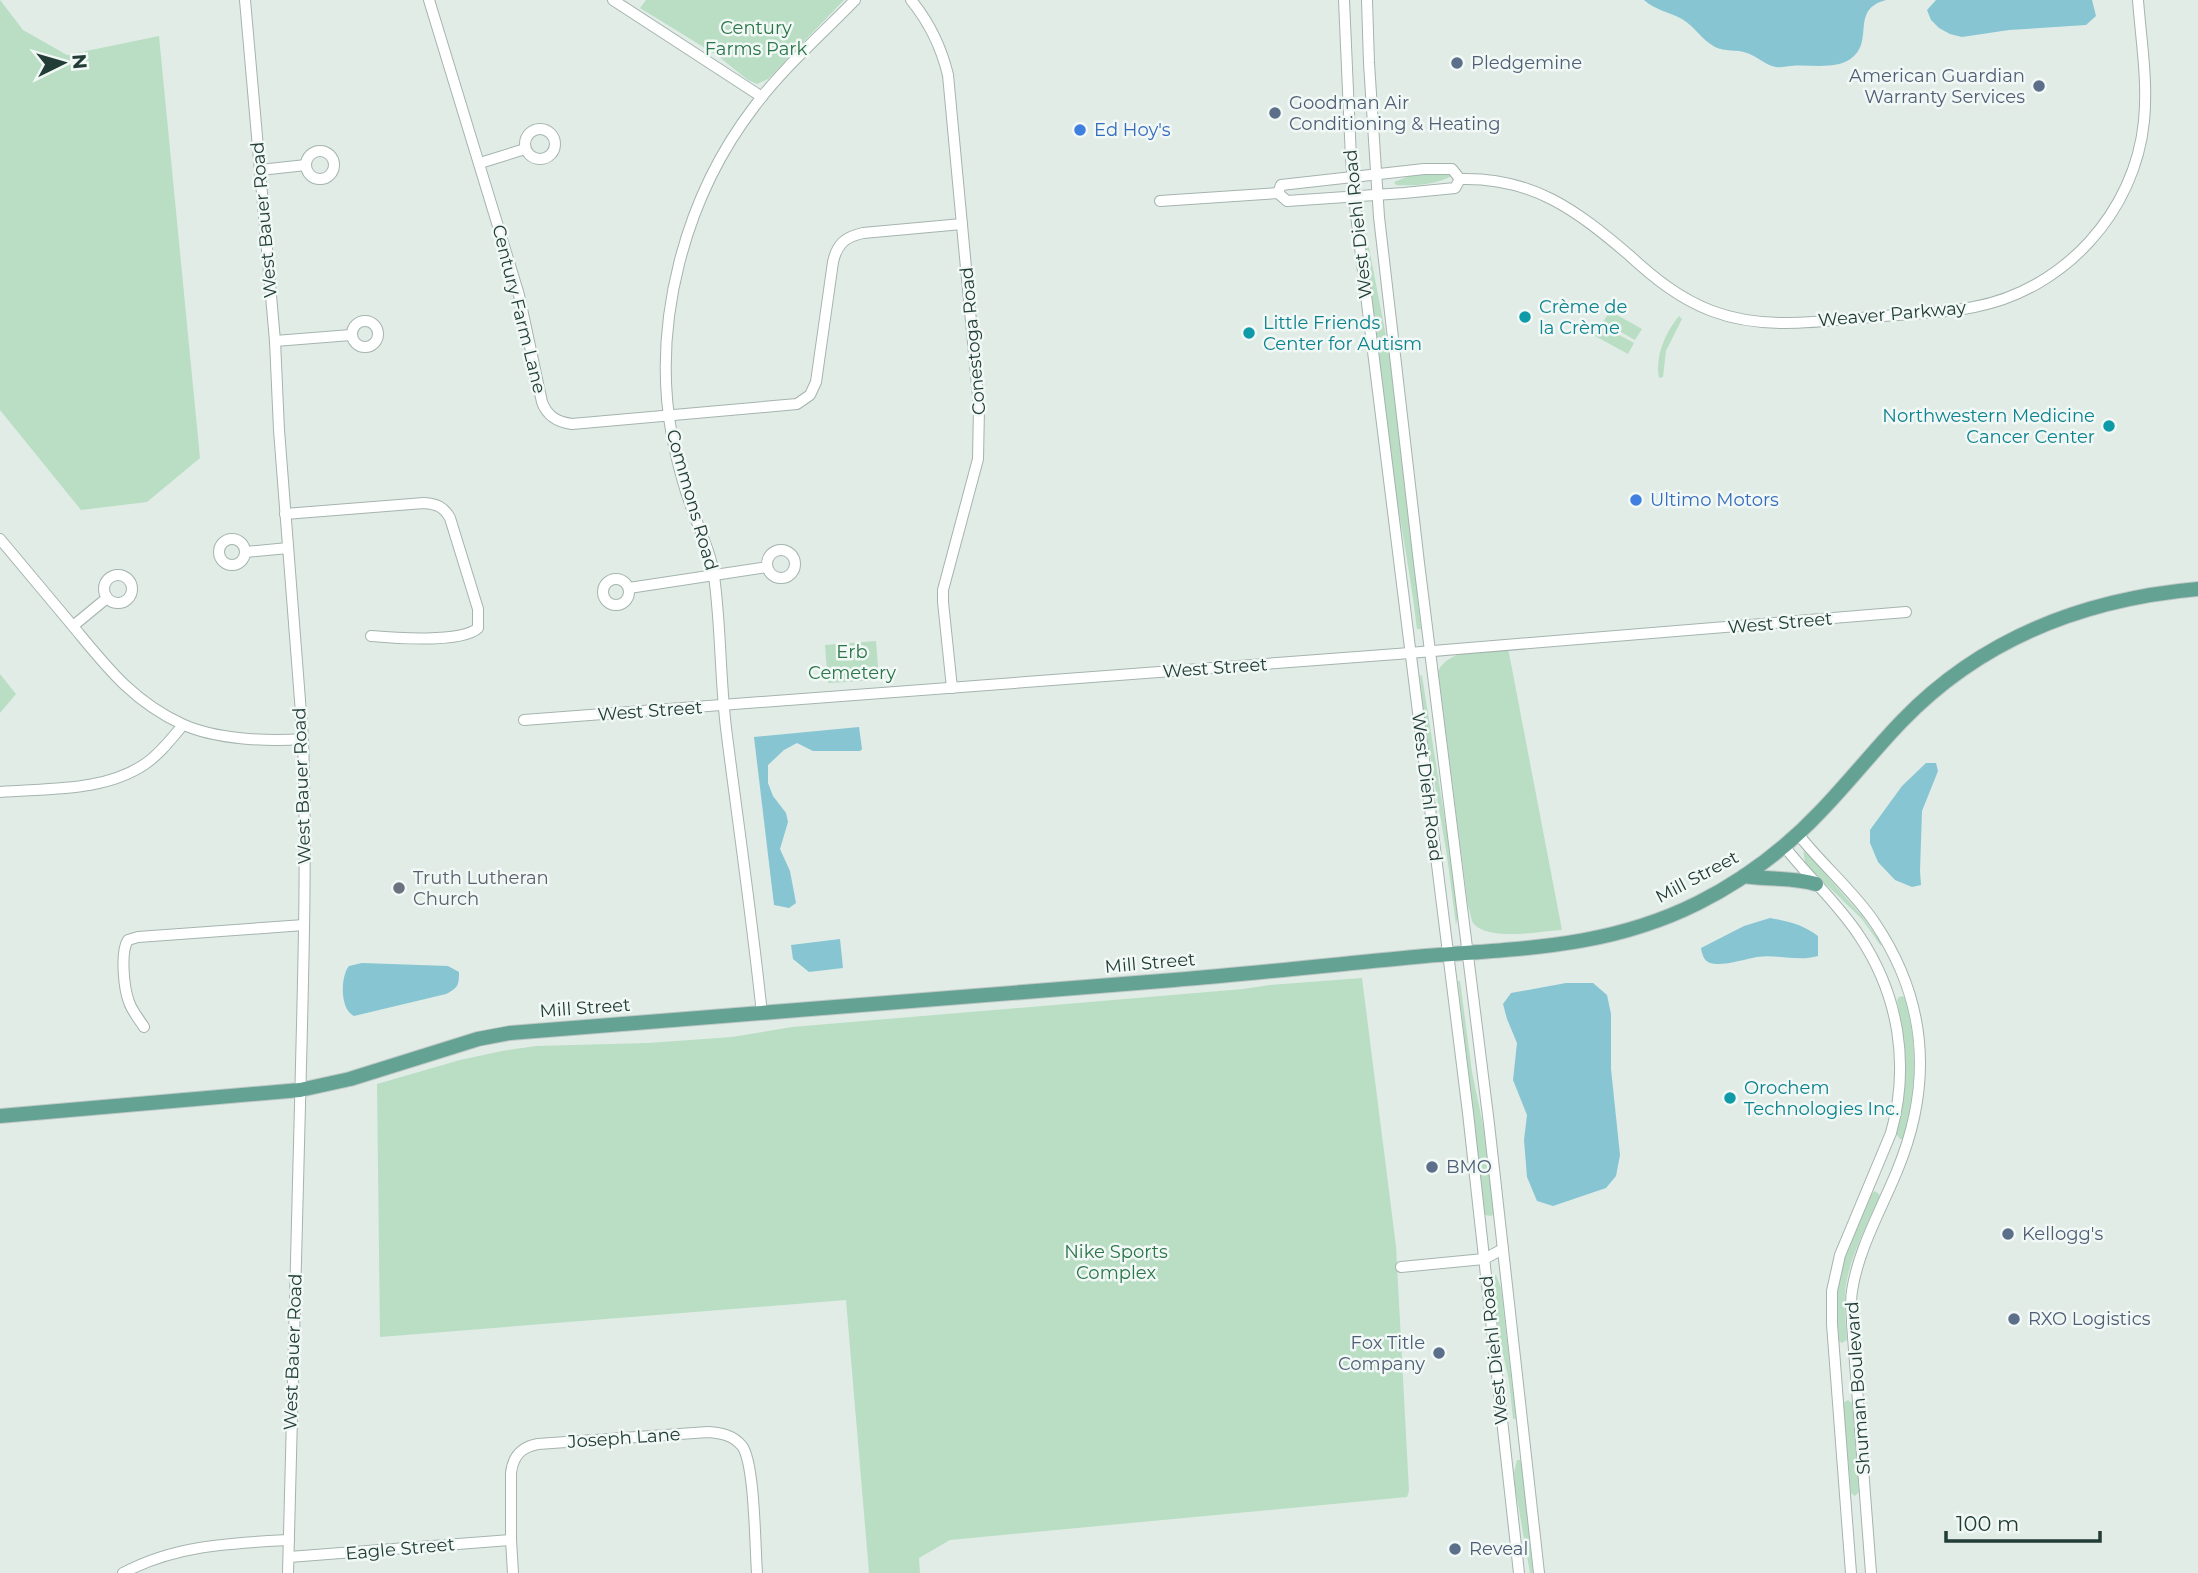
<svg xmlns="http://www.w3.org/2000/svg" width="2198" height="1573" font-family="Montserrat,sans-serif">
<rect width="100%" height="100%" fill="#e1ece7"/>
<g fill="#b9dec4">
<path d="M0,0L23,30L67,55L159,36L200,458L147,502L81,510L0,410Z"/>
<path d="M646,0H844L768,79L757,84L748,80L718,56L640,8Z"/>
<path d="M1446,173L1451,175L1450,177C1432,185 1416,186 1396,185L1394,182L1412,175Z"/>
<path d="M1363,217L1393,372L1421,629H1417C1411,577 1401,527 1393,476C1380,391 1371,304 1362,218Z"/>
<path d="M1610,311L1642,329L1635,340L1603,322Z"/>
<path d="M1679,316L1682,319L1666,351L1663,377L1659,378C1655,356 1665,333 1679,316Z"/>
<path d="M1601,325L1634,343L1628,354L1595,336Z"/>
<path d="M876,641L879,680L828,683L825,645Z"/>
<path d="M1508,648L1562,930C1541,931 1488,942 1473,923C1471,919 1470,911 1468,906L1438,671C1450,648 1485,651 1508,648Z"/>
<path d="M0,674L16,694L0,713Z"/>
<path d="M1420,675L1422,676L1447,833L1458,915L1456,925L1447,856L1425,726Z"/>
<path d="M1803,851L1809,855L1862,916L1881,943V946L1862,919L1808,867L1805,862Z"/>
<path d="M1362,978L1396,1246L1409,1491L1407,1497L950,1540L919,1558L920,1573H869L846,1300L380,1337L377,1084L460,1060L502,1051L536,1046L648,1043L732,1037L792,1027L1243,989L1270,985Z"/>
<path d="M1458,981H1460L1472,1072L1483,1125L1494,1214L1491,1216L1485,1215Z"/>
<path d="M1903,996L1906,999C1918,1051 1917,1083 1905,1135L1903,1139H1900L1896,1134C1910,1088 1907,1046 1897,1000L1899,997Z"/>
<path d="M1875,1191L1880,1195C1867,1227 1847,1260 1845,1295C1844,1310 1846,1325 1847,1340L1842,1343L1839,1341C1838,1327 1836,1312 1836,1297C1838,1261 1858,1226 1872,1193Z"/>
<path d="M1496,1275L1501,1288L1516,1419H1513L1509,1381L1499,1336L1492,1280L1493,1276Z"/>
<path d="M1848,1400L1852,1403L1859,1492L1855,1496L1851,1493L1843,1403Z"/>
<path d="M1517,1460H1520L1522,1465L1533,1573H1530L1515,1487L1514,1473Z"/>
</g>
<g fill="#87c5d3">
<path d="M1644,0H1886C1851,9 1873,39 1854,56C1838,71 1811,64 1791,66C1786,66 1781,68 1776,67C1765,65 1757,56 1747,53C1736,49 1725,52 1715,47C1702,40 1694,26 1682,19C1669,12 1655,10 1644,0Z"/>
<path d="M1936,0H2092L2096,16L2086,25L2009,30L1962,37L1950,34L1939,28L1931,20L1927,10Z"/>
<path d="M859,727L862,749L860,751H813L797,743L784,750L768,765V783L773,796L786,813L788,822L780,849L790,871L796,903L789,908L774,905L754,737Z"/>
<path d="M1926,763H1936L1938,771L1922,811L1920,871L1921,885L1912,887L1895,880L1878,862L1870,843V830L1902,786Z"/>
<path d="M1770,918C1788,921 1804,925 1818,936V956C1798,962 1777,954 1757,957C1745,959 1718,968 1708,962C1703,959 1702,953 1701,948L1744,926Z"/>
<path d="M840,939L843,968L809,972L793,959L791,945Z"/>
<path d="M362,963L448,966L459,972C459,985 458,988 446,994L354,1016C340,1010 340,977 349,966Z"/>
<path d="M1566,983H1593L1607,995L1611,1014V1069L1620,1155L1616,1176L1606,1188L1553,1206L1537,1201L1527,1177L1524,1140L1527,1115L1513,1080L1517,1043L1507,1019L1503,1004L1511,993Z"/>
</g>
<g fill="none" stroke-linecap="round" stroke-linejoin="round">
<defs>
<g id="minor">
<path d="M245,0L275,341L279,430L303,739C307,861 303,983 300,1105C296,1261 292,1417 288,1573"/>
<path d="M429,0L519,295L542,402C547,416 557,422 572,424L797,404L810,395L816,382L833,262C837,244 845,237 863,233L962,224"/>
<path d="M613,0L762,97"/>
<path d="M911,0C929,22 941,46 948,75L979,407L978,459L943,590V602L952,688"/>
<path d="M1344,0L1351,159L1356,215L1468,1113L1519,1573"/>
<path d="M1367,0L1369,63L1379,217L1419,563L1489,1124L1539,1573"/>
<circle cx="540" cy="144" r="15"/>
<circle cx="320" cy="165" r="14"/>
<path d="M480,163L525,149"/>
<path d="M260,170L306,165"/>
<path d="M1460,179C1533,177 1576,210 1629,255C1654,278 1680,299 1712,311C1767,332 1827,320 1884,316C1914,313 1945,313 1974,307C2064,290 2135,212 2144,121C2148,81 2141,40 2138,0"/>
<path d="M1278,193L1281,185L1424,169H1452L1460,179"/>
<path d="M1160,201L1278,193L1287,201L1404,193L1455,188L1460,179"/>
<circle cx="365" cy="334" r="13"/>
<path d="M275,341L351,335"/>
<path d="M285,514L424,503C437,504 444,507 450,518L478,609V628C462,643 394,638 371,636"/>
<circle cx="232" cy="552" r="13"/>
<path d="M0,539C24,568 48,596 72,625C106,666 132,701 182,724C214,739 267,742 303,739"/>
<circle cx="781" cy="564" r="14"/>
<path d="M245,552L288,548"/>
<circle cx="118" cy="589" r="14"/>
<circle cx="616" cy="592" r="13"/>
<path d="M629,588L767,567"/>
<path d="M73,626L107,598"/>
<path d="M524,720L1397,654L1906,612"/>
<path d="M0,792C47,788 104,792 145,764C160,754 171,739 183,725"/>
<path d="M1798,834C1822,865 1853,890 1875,923C1928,1002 1933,1084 1897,1171C1881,1210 1858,1250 1852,1291C1850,1302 1852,1313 1852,1323L1871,1573"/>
<path d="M1784,846C1808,877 1839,904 1860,937C1899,996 1910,1065 1891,1133L1840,1255L1832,1291V1324L1851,1573"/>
<path d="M762,1014C752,918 738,823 726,728C720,678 721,626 714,576C711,553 700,531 692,509C683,485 677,461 672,436C651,323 685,197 754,107C783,68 821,35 855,0"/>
<path d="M144,1027C139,1019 132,1011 129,1002C124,989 120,952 128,940L138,937L304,925"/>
<path d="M1401,1267L1484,1259L1503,1249"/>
<path d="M289,1557L511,1540"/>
<path d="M123,1573C175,1545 231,1543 289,1540"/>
<path d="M513,1573L511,1540V1473C513,1456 521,1447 538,1444L708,1432C721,1433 733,1435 742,1446C755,1463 755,1548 757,1573"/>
</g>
<g id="major">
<path d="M1744,876C1769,880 1792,877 1816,884"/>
<path d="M0,1116L300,1090L350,1079L478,1039L510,1033L1174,980C1258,973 1341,964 1425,956C1523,948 1608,948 1698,903C1744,880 1786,848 1821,811C1849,782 1874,750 1902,721C1982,638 2085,599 2198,589"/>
</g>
</defs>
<use href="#minor" stroke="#a4b4ae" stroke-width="12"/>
<use href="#major" stroke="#c1c9c7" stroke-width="16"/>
<use href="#minor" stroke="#fff" stroke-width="10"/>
<use href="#major" stroke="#64a394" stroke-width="14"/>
</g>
<g fill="#5c6f8a" stroke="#f1f8f5" stroke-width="2.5">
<circle cx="1457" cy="63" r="7"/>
<circle cx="2039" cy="86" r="7"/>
<circle cx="1275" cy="113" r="7"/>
<circle cx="1432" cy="1167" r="7"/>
<circle cx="2008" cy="1234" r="7"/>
<circle cx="2014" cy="1319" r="7"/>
<circle cx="1439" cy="1353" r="7"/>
<circle cx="1455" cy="1549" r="7"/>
</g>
<g fill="#3f7fe0" stroke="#f1f8f5" stroke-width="2.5">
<circle cx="1080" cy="130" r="7"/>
<circle cx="1636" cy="500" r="7"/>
</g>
<g fill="#0f9aa8" stroke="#f1f8f5" stroke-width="2.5">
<circle cx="1525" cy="317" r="7"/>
<circle cx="1249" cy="333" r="7"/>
<circle cx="2109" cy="426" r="7"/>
<circle cx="1730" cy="1098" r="7"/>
</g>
<circle fill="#6b7280" stroke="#f1f8f5" stroke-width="2.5" cx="399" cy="888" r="7"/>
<g text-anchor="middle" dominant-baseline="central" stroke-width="5" stroke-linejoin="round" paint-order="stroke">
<g font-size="18" fill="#2a7549" stroke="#f1f8f5">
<text x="756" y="28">Century<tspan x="756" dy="21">Farms Park</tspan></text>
<text x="852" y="652">Erb<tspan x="852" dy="21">Cemetery</tspan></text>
<text x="1116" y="1252">Nike Sports<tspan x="1116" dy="21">Complex</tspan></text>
</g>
<g font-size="18" fill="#4e5e75" stroke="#f1f8f5" text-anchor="start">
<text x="1471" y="63">Pledgemine</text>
<text x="2025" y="76" text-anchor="end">American Guardian<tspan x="2025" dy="21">Warranty Services</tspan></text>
<text x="1289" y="103">Goodman Air<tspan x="1289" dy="21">Conditioning &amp; Heating</tspan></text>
<text x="1446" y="1167">BMO</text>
<text x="2022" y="1234">Kellogg's</text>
<text x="2028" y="1319">RXO Logistics</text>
<text x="1425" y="1343" text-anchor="end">Fox Title<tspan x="1425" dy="21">Company</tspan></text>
<text x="1469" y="1549">Reveal</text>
</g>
<g font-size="18" fill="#366cbe" stroke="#f1f8f5" text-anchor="start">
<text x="1094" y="130">Ed Hoy's</text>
<text x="1650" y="500">Ultimo Motors</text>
</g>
<g font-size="18" fill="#213d36" stroke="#f1f8f5">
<text transform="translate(264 220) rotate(-95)">West Bauer Road</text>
<text transform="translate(1358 224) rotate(-96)">West Diehl Road</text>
<text transform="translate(519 309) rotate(76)">Century Farm Lane</text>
<text transform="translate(1892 314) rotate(-5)">Weaver Parkway</text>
<text transform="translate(973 341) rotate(-95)">Conestoga Road</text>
<text transform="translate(692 500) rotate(74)">Commons Road</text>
<text transform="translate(1780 623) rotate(-5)">West Street</text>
<text transform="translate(1215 668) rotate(-4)">West Street</text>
<text transform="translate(650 711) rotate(-4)">West Street</text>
<text transform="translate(302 786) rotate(-92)">West Bauer Road</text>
<text transform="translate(1427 787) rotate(83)">West Diehl Road</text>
<text transform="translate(1697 877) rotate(-28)">Mill Street</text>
<text transform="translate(1150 963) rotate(-5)">Mill Street</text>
<text transform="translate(585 1008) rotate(-4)">Mill Street</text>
<text transform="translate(1494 1350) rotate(-96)">West Diehl Road</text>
<text transform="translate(293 1352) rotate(-88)">West Bauer Road</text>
<text transform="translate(1858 1388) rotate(-94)">Shuman Boulevard</text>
<text transform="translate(624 1438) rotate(-4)">Joseph Lane</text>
<text transform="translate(400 1549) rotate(-5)">Eagle Street</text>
</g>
<g font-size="18" fill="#0d838f" stroke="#f1f8f5" text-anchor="start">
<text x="1539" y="307">Crème de<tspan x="1539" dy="21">la Crème</tspan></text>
<text x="1263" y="323">Little Friends<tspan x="1263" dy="21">Center for Autism</tspan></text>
<text x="2095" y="416" text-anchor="end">Northwestern Medicine<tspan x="2095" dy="21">Cancer Center</tspan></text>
<text x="1744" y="1088">Orochem<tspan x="1744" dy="21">Technologies Inc.</tspan></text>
</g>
<g font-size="18" fill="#5b616d" stroke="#f1f8f5" text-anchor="start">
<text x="413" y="878">Truth Lutheran<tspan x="413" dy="21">Church</tspan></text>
</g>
</g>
<g transform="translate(63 63) rotate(85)" stroke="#f1f8f5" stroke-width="5" paint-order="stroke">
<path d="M0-5L12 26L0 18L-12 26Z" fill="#213d36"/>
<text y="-10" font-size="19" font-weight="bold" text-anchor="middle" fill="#213d36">N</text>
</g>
<path d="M1946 1531v10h154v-10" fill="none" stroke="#213d36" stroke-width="3.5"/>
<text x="1956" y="1531" font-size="21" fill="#213d36" stroke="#f1f8f5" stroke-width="5" paint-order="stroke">100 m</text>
</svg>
